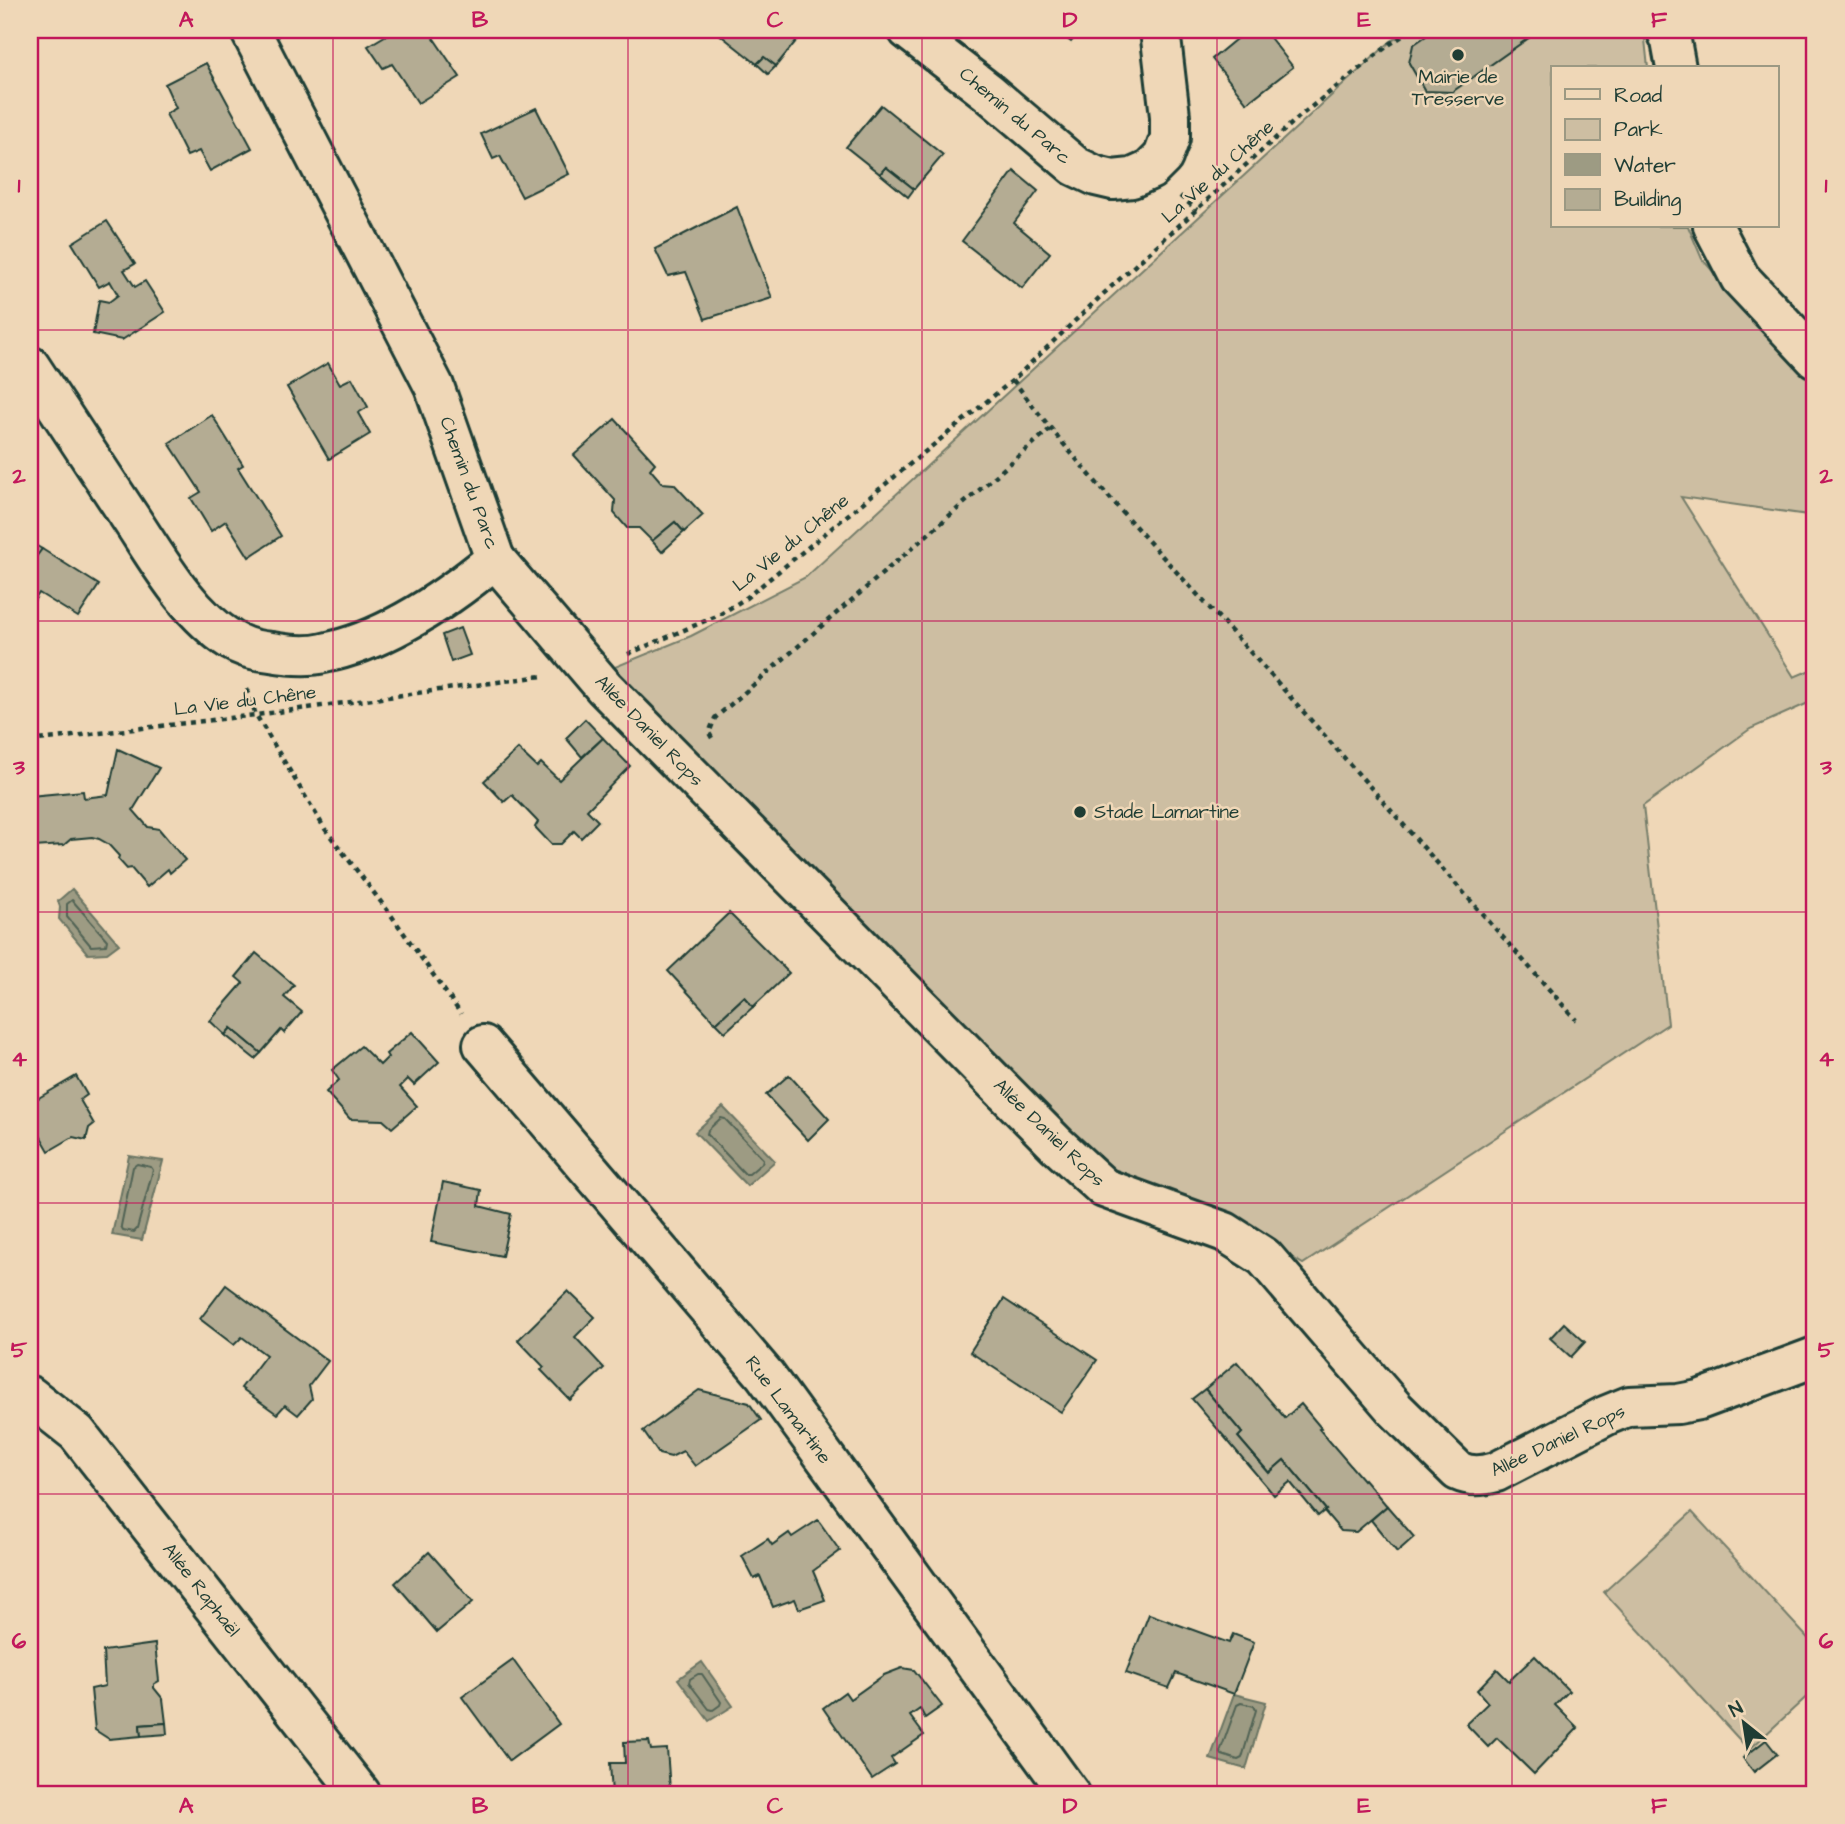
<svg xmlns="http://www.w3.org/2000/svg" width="1845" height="1824" font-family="'Architects Daughter',sans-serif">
<rect width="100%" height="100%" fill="#efd7b7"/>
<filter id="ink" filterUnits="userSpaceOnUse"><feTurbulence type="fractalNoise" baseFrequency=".0143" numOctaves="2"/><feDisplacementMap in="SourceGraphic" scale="14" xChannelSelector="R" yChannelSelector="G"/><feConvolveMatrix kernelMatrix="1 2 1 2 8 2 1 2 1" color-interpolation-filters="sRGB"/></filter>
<g filter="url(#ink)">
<g fill="#cdbea2" stroke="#767e6b" stroke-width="2">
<path d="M1411,30H1644L1648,68H1553V226H1688L1702,259L1742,305L1815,384V516L1681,497L1794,677L1815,668V700L1750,729L1643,806L1668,1024L1303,1264L1231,1221L1098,1167L605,671L691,636L806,577L1391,41Z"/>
<path d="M1692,1512L1815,1646V1689L1749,1750L1604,1592Z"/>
</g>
<g fill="#9d9b83" stroke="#6b7563" stroke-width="2">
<path d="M72,889L119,944L107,953L88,954L59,919L60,907L58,901Z"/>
<path d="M723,1107L775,1161L747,1186L695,1132Z"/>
<path d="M129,1156L163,1161L142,1240L112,1235Z"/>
<path d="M702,1662L733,1706L709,1721L678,1679Z"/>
<path d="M1234,1694L1266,1702L1246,1769L1210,1759Z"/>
</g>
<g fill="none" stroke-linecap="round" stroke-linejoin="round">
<g stroke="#516354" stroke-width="2">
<path d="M72,900L107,940L106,945L91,946L67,917V904Z"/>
<path d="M721,1118L725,1119L763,1159L762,1163L749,1174H745L707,1134L708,1130Z"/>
<path d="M137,1164L151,1167L153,1170L137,1229L134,1232L123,1230L121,1226L133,1167Z"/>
<path d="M698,1674H702L721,1702L720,1705L713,1710L709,1709L689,1683L690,1679Z"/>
<path d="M1241,1703L1254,1706L1256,1710L1242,1758L1238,1760L1222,1755L1220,1752L1237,1705Z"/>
</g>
</g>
<g fill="#b4ac93" stroke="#1f3d34" stroke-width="2">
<path d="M395,30H428L460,77L418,103L392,64L383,68L368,46Z"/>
<path d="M714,30H805L776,66L764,57L757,64Z"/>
<path d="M1055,30H1081L1071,42Z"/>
<path d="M1247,30H1264L1293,67L1247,103L1212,59Z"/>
<path d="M1431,30H1540L1452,92L1425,91L1409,63L1413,45L1426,36V33Z"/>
<path d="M764,57L776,66L768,74L757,64Z"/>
<path d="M206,63L252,148L210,171L199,151L187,156L166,114L176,108L165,84Z"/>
<path d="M881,105L943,155L914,189L886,167L880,174L846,147Z"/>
<path d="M536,108L569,174L522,197L500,156L493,159L481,134Z"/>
<path d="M886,167L914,189L908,197L880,174Z"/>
<path d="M1014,171L1038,191L1014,223L1050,253L1022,288L962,241Z"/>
<path d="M737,207L772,298L705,319L686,272L668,276L655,249Z"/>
<path d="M107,221L135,264L124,270L135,287L145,281L165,312L122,340L93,334L99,300L109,302L118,295L110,281L99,287L72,243Z"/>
<path d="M328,363L340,384L352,378L368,407L358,413L370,434L329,459L287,387Z"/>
<path d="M212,415L243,465L238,468L281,536L249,557L226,521L211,531L191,498L201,492L169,443Z"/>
<path d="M615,419L655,463L650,469L662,483L674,484L703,515L684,532L675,522L652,541L639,528H627L614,513L615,500L574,455Z"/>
<path d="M675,522L684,532L662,552L652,541Z"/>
<path d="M30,542L42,549L31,565H30Z"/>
<path d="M42,549L99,585L78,617L39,593L30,607V565Z"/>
<path d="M460,628L470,655L451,662L442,635Z"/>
<path d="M585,719L603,738L582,757L566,738Z"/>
<path d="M603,738L630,766L587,810L598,821L581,838L574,831L561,844H551L535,827L538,822L512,795L504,802L484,781L518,749L537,767L541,763L559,780Z"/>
<path d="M118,749L159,768L133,810L148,827L159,829L185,860L170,873L168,869L147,887L131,868L127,869L118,859L119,856L108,844L99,839L92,837L71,839L64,845L34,847L32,825L30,822V796L83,791L84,798L108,795Z"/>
<path d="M729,913L789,973L753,1007L744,997L716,1023L668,971Z"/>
<path d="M256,953L294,985L284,997L302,1012L284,1033L281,1030L261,1053L231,1028L225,1035L210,1021L243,983L236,977Z"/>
<path d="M744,997L753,1007L725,1032L716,1023Z"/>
<path d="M231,1028L261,1053L255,1059L225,1035Z"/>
<path d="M412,1032L439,1062L414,1085L408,1079L400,1087L417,1106L392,1128L383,1120L350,1119L326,1092L339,1080L332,1070L361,1046L380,1065L388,1057L386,1054Z"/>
<path d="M789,1075L829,1119L808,1140L766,1095Z"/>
<path d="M76,1076L87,1095L80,1100L94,1124L89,1128L86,1140L73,1137L49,1151L37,1130L30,1134V1103Z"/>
<path d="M443,1182L481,1190L479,1206L511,1214L502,1256L431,1242Z"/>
<path d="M226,1285L328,1361L309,1386L312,1399L298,1415L285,1405L277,1414L241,1388L266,1355L242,1337L234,1345L200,1319Z"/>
<path d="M568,1291L595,1317L575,1337L604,1368L570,1400L541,1370L544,1367L518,1340Z"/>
<path d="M1004,1299L1097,1360L1061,1412L970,1352Z"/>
<path d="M1564,1323L1585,1342L1571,1357L1550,1338Z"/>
<path d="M1237,1362L1285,1418L1301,1404L1321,1428L1319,1429L1363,1480L1364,1479L1387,1506L1356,1532L1341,1531L1324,1511L1326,1510L1284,1460L1269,1473L1238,1437L1242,1433L1205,1389Z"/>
<path d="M1205,1389L1242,1433L1238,1437L1269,1473L1284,1460L1326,1510L1324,1511L1318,1516L1290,1482L1274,1495L1192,1399Z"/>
<path d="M699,1390L749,1403L761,1420L695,1466L683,1451L671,1457L659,1454L643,1431Z"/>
<path d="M1387,1506L1414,1537L1397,1552L1371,1520Z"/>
<path d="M818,1520L840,1551L813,1571L825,1600L799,1609L795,1599L773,1607L760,1576L754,1579L742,1556L768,1539L772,1545L789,1533L792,1537Z"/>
<path d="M429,1552L473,1602L437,1632L395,1583Z"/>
<path d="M1149,1614L1229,1643L1233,1634L1254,1642L1234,1694L1176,1673L1169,1688L1126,1673Z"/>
<path d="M155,1644L159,1681L154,1684V1688L163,1699L166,1723L140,1725L141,1736L109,1739L95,1730L91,1689L105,1686L103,1651Z"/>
<path d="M1535,1656L1569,1691L1555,1705L1578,1728L1534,1774L1497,1738L1488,1747L1466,1724L1488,1703L1477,1690L1497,1669L1509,1681Z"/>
<path d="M513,1660L559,1724L509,1761L462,1697Z"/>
<path d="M902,1668L914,1670L942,1706L925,1718L920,1709L910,1716L924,1735L891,1758L895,1764L872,1779L823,1708L845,1692L850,1699L884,1675Z"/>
<path d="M166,1723L167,1734L141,1736L140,1725Z"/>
<path d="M1766,1740L1777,1754L1754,1772L1743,1758Z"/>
<path d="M649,1741L651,1750L667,1749L670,1790L648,1791V1794H612L610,1763H625L624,1742Z"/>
</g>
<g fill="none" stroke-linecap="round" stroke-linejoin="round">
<defs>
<g id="minor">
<path d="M908,30L988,92L1075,166L1096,176L1113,180L1132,178L1150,170L1163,157L1170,138V116L1160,30"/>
<path d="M1666,30L1671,41L1676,68"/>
<path d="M1713,226L1740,278L1815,358"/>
<path d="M30,366C62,415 95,464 127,513C156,556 186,612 231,640C242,647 258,651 271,652C288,655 308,657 324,653C385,641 448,598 495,559L434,386L250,30"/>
<path d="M495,559L604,687L1057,1145L1104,1188L1225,1232L1264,1257L1395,1409L1458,1471C1471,1477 1482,1476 1496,1472L1607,1415L1629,1406L1678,1404L1699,1400L1815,1357"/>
<path d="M483,1045L765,1375L1070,1794"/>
<path d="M30,1396L77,1433L361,1794"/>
</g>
</defs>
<use href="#minor" stroke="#1f3d34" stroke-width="44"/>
<g stroke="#1f3d34" stroke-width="4.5" stroke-dasharray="5 5" stroke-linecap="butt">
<path d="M1180,196L1197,210"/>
<path d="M1013,380C1088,480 1176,570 1260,663C1366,782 1471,901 1576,1020"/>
<path d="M628,654L719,615L746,598L1013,380L1101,296L1300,116L1390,44L1412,30"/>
<path d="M247,689L256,715L325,829L391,915L461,1014"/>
<path d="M712,738L709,733L715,718L1050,429"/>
<path d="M30,741L256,715L542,676"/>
</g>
<use href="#minor" stroke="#efd7b7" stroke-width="38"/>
</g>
</g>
<path fill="none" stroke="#c2185b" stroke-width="2" stroke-opacity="0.55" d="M333,30V1794M628,30V1794M922,30V1794M1217,30V1794M1512,30V1794M30,330H1815M30,621H1815M30,912H1815M30,1203H1815M30,1494H1815"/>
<g fill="#1f3d34" stroke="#efd7b7" stroke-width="2.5">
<circle cx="1458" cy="55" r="7"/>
<circle cx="1080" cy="812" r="7"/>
</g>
<g text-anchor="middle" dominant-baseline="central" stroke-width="5" stroke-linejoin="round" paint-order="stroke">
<g font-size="19" fill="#1f3d34" stroke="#efd7b7">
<text x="1458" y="77">Mairie de<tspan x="1458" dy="22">Tresserve</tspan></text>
<text x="1094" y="812" text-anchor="start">Stade Lamartine</text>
</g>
<g font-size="19" fill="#1f3d34" stroke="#efd7b7">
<text transform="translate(1015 116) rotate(40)">Chemin du Parc</text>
<text transform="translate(1218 172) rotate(-42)">La Vie du Chêne</text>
<text transform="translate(469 483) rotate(70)">Chemin du Parc</text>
<text transform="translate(791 543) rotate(-39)">La Vie du Chêne</text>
<text transform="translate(245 701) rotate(-7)">La Vie du Chêne</text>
<text transform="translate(649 731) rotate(46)">Allée Daniel Rops</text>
<text transform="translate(1049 1133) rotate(44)">Allée Daniel Rops</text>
<text transform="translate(788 1410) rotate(53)">Rue Lamartine</text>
<text transform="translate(1558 1441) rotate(-25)">Allée Daniel Rops</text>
<text transform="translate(201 1590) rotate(52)">Allée Raphaël</text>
</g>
</g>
<rect width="1845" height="1824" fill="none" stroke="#efd7b7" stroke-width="77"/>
<rect x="1551" y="66" width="228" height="161" fill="#efd7b7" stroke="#9c9983" stroke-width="2"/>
<rect x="1565" y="89" width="35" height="10" fill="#efd7b7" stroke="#9c9983" stroke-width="2"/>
<text x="1614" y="102" font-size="21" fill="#1f3d34">Road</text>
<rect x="1565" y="119" width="35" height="21" fill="#cdbea2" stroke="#9c9983" stroke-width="2"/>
<text x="1614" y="136" font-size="21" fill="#1f3d34">Park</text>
<rect x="1565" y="154" width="35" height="21" fill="#9d9b83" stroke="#9c9983" stroke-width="2"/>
<text x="1614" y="172" font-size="21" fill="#1f3d34">Water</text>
<rect x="1565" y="189" width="35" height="21" fill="#b4ac93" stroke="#9c9983" stroke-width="2"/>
<text x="1614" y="206" font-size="21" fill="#1f3d34">Building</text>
<g transform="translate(1744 1723) rotate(330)" stroke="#efd7b7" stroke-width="5" paint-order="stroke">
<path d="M0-5L12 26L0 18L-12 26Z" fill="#1f3d34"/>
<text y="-10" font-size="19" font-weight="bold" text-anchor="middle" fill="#1f3d34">N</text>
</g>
<rect x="38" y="38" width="1768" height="1748" fill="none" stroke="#c2185b" stroke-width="2.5"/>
<g font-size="23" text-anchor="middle" font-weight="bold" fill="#c2185b">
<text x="186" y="27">A</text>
<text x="480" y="27">B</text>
<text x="775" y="27">C</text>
<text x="1070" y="27">D</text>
<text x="1364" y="27">E</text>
<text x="1659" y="27">F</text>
<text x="19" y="192">1</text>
<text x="1826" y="192">1</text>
<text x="19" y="483">2</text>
<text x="1826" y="483">2</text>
<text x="19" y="774">3</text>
<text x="1826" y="774">3</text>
<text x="19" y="1066">4</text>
<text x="1826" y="1066">4</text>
<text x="19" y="1357">5</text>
<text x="1826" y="1357">5</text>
<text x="19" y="1648">6</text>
<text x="1826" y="1648">6</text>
<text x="186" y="1813">A</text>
<text x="480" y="1813">B</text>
<text x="775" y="1813">C</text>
<text x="1070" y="1813">D</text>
<text x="1364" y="1813">E</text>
<text x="1659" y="1813">F</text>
</g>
</svg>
